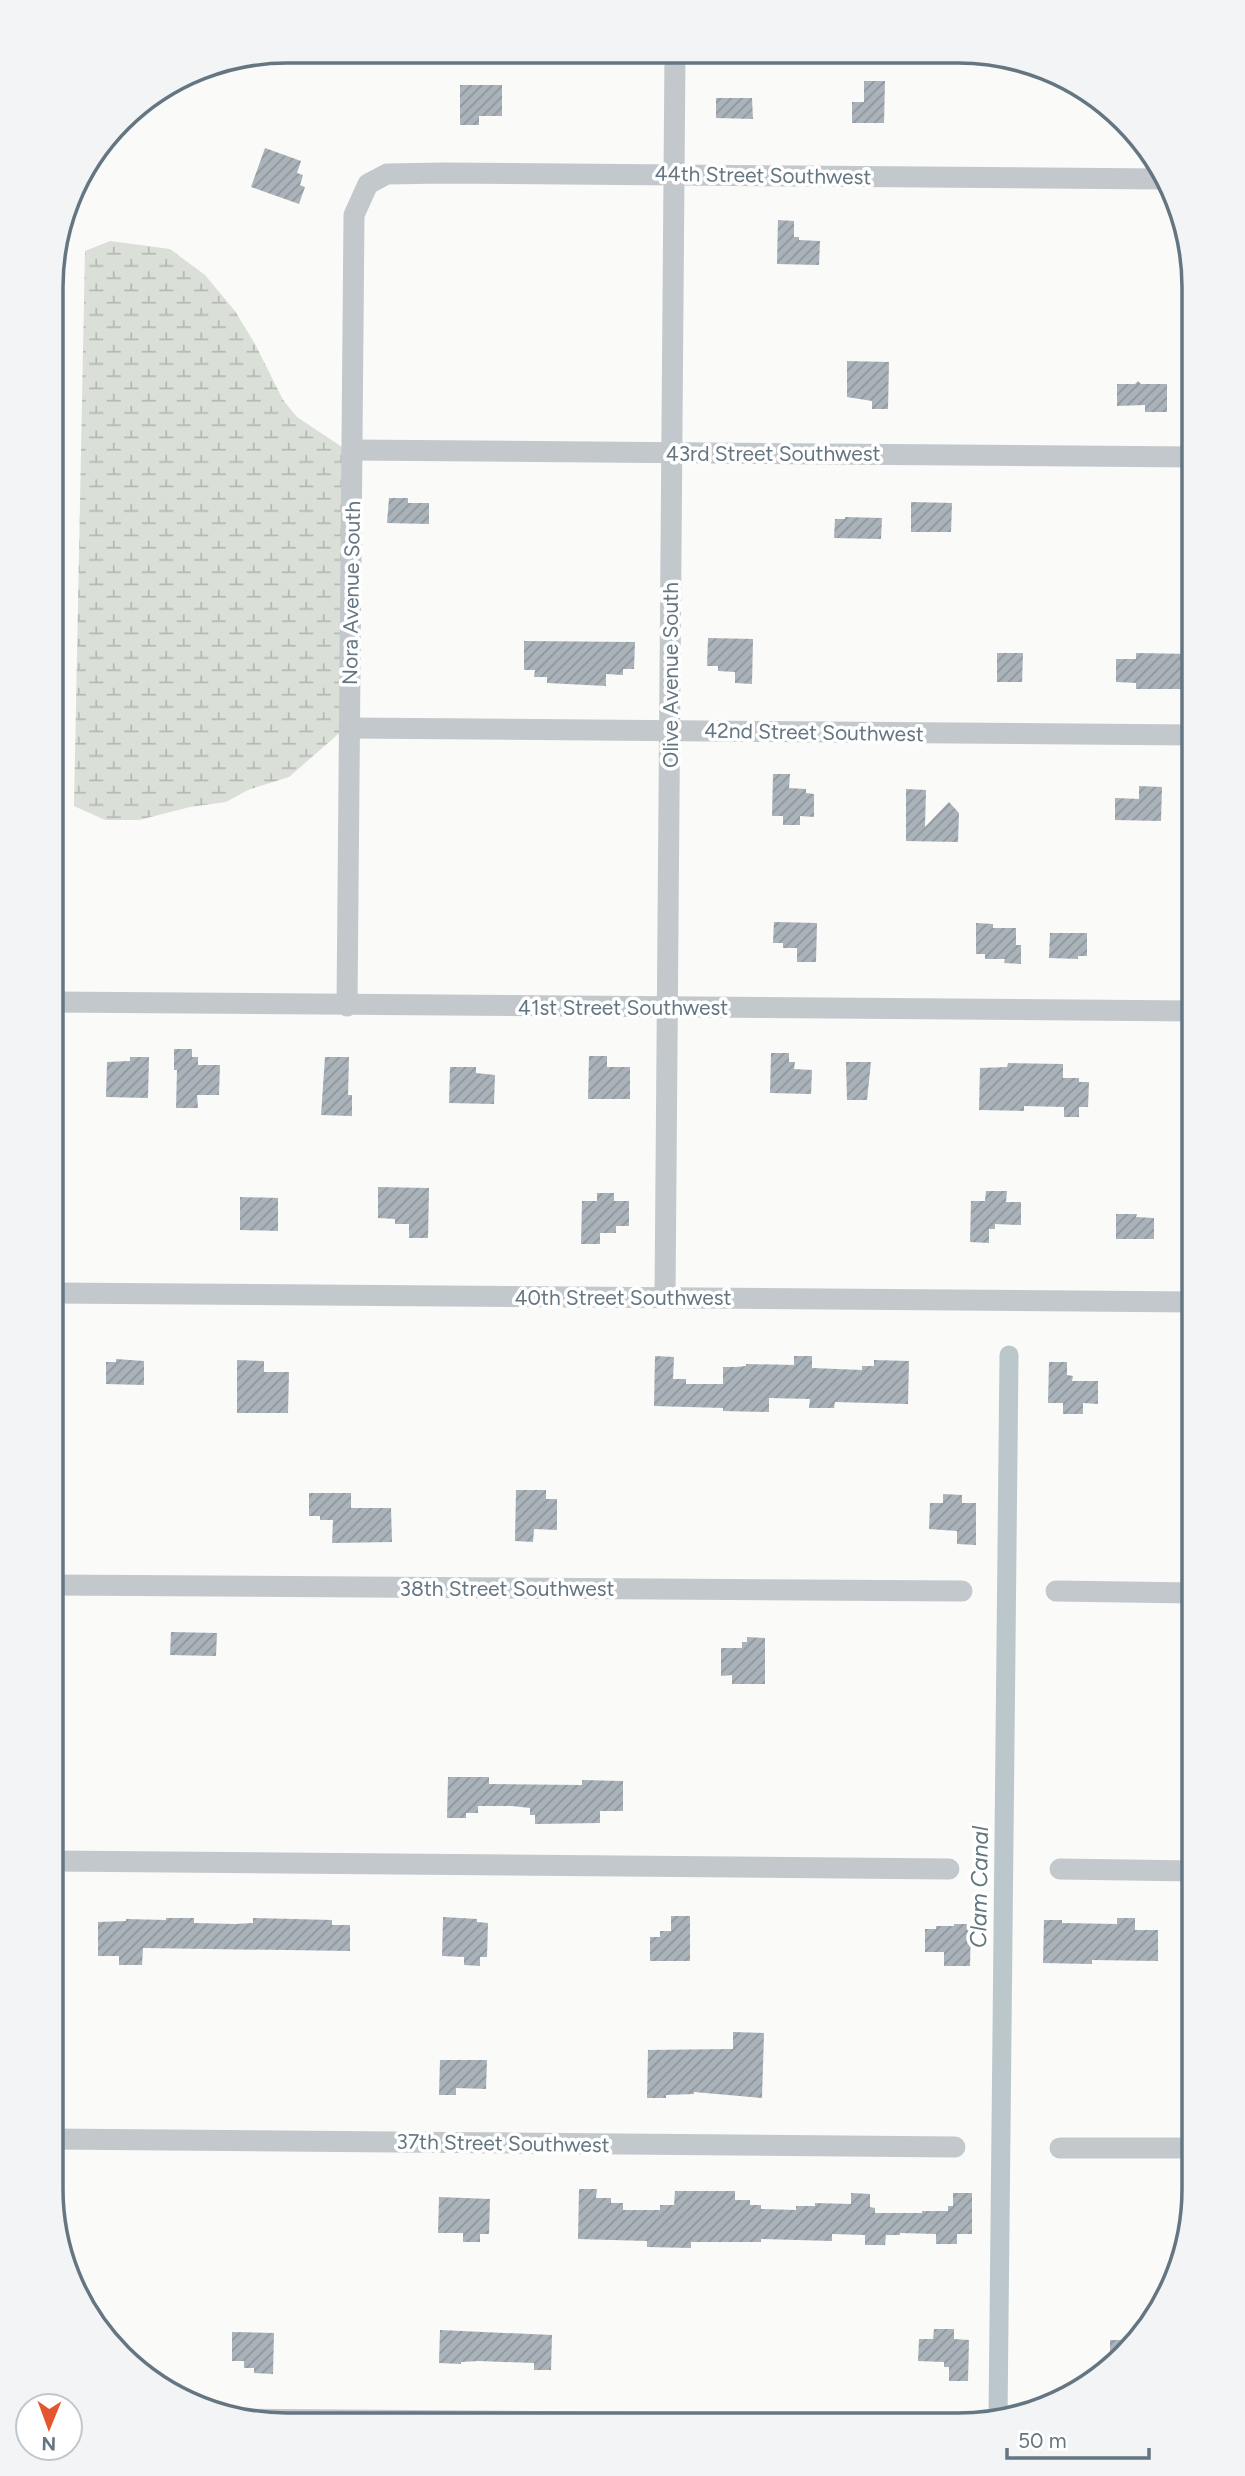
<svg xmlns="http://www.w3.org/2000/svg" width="1245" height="2476" font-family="Figtree,sans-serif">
<defs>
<pattern id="wetland-marsh" width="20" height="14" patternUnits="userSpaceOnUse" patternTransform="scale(1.75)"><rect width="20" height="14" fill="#dadfd7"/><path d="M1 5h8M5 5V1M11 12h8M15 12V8" fill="none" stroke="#b4b9b4"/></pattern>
<pattern id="building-hatch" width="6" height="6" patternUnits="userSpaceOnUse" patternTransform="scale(1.75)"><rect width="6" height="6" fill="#aab3b9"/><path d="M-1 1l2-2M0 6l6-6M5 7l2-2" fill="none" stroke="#8e969c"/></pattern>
</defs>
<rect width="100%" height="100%" fill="#fafaf8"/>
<path fill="url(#wetland-marsh)" d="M110,241L170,249L205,275L235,311L255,344L283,400L297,417L342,447L344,729L289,777L248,790L226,802L190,807L139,820H105L74,806L85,251Z"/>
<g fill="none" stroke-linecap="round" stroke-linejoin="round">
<path stroke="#bbc7cb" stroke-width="19" d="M998,2419L1009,1355"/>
</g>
<g fill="url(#building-hatch)">
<path d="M864,81H885L884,123H852V102H864Z"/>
<path d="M460,85H502V116H479V125H460Z"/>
<path d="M716,98H752L753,119L716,118Z"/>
<path d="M265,148L301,161L297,173L303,175L300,185L305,187L299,204L251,187Z"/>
<path d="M778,220L794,221V237H799V240L820,241L819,265L777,264Z"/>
<path d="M847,361L889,362L888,409H872V401L847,397Z"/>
<path d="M1138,381L1141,384H1167V412H1145V405L1117,406V384H1135Z"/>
<path d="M389,498H408V503H429V524L387,523Z"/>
<path d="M911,502L952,503L951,532H911Z"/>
<path d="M845,517L882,518L881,539L834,538L835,519H845Z"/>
<path d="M708,638L753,639L752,684L735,683V672L718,671V666H707Z"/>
<path d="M524,641L635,642L634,669H623V675L606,674V686L547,683V677H534L535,670H524Z"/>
<path d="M997,653H1023L1022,682H997Z"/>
<path d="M1136,653L1194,654V689H1136V683L1116,682V659H1136Z"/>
<path d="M773,774H790L789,788L806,789V793L814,794V817L800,816V825H783V816H772Z"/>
<path d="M1139,786L1162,787L1161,821L1115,820V798L1139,799Z"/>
<path d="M906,789L926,790L925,827L949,802L959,813L958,842L906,841Z"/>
<path d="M774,922L817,923L816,962H797V948H783V943H773Z"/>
<path d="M976,923L993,924V928H1016V945H1021V964L1004,963L1005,959H985V954H976Z"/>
<path d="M1050,933H1087V956H1078V959L1049,958Z"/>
<path d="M174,1049H192V1057H198V1065H220L219,1095H197L198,1108H176L177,1070H174Z"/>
<path d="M771,1053H789V1062H795L794,1069L812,1070L811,1094L770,1093Z"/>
<path d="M589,1056H607V1067H630V1099H588Z"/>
<path d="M130,1057H149L148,1098L106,1097L107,1062L130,1061Z"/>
<path d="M325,1057H349L348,1095H352V1116L321,1115Z"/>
<path d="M846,1062H871L867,1100H847Z"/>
<path d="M1008,1063L1063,1064V1078H1079V1082H1089L1088,1107H1079V1117H1064V1107L1024,1106V1111L979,1110L980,1068L1007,1067Z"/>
<path d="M450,1067H476V1073L495,1075L494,1104L449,1103Z"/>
<path d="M378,1187L429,1188L428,1238H409V1224H395V1219L378,1218Z"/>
<path d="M986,1191H1007L1006,1202H1021V1225L995,1224V1229H989V1243L970,1242L971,1201H985Z"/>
<path d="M597,1193H614V1201H629V1226H616V1233H600V1244H581L582,1201H597Z"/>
<path d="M240,1197L278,1198V1231L240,1230Z"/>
<path d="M1116,1214H1137L1136,1217L1154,1218V1239H1116Z"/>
<path d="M655,1356L674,1357L673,1379H686V1384H723V1367H736L746,1366V1364L794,1365V1356H812V1368L862,1370V1366H874V1360L909,1361L908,1404L835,1402L834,1408H809L810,1399L769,1398V1412L723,1411V1408L654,1406Z"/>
<path d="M116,1359L144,1361V1385L106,1384V1362H116Z"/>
<path d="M237,1360L264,1361V1372H289L288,1413H237Z"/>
<path d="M1049,1362H1067V1375L1073,1376L1072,1381H1098V1404L1083,1403V1414H1063V1403H1048Z"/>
<path d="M516,1490H546V1499H557V1530L534,1529L533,1542L515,1541Z"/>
<path d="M309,1493H351V1508H391L392,1542L332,1543L333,1520H320V1516H309Z"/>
<path d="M943,1494L962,1495V1503H976V1545L957,1544V1531L929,1529L930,1503H943Z"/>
<path d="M171,1632L217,1633L216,1656L170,1655Z"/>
<path d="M747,1637L765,1638V1684H732V1675L721,1676V1648H742V1642H747Z"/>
<path d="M448,1777H489V1784L582,1785V1780L623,1781V1811H600V1823L535,1824V1815H530V1808L512,1806H478V1813H466V1818H447Z"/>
<path d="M671,1916H690V1961H650V1937H660V1931H671Z"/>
<path d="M443,1917L477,1919V1922L488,1923L487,1957H480V1966L464,1965V1957L442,1956Z"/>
<path d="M166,1918H194V1923L235,1924L253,1923V1918L332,1920V1925H350V1951L143,1948L142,1965H119V1956H98V1922L126,1921V1919L166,1920Z"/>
<path d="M1117,1918H1135V1930H1158V1961L1092,1960V1964L1043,1963L1044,1920H1062V1923L1117,1924Z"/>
<path d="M954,1924H971L970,1966H944V1952H925V1929H936V1926H954Z"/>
<path d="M733,2032L764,2033L762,2098L694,2092V2094L666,2095V2098H647L648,2050L733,2049Z"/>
<path d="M440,2060H487L486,2089L456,2088V2095H439Z"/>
<path d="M579,2189H597L596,2198H611V2203H623V2210H660V2205H674L675,2191H735V2200H750V2205H761V2209L796,2210V2206H815V2203L851,2204V2193L870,2194V2207L875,2208V2213H922V2211H948V2206H953V2193H972V2234H957V2244H936V2234L900,2233V2235H886L885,2245H865V2235L832,2234V2241L761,2239V2242H691V2248L647,2247V2241L578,2239Z"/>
<path d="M439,2197L490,2199L489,2234H480V2242H463V2233H438Z"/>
<path d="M934,2329H954V2339L969,2340L968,2381H949V2367H944V2362L918,2361L919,2339H933Z"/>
<path d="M440,2330L552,2335L551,2370H534V2363L479,2361L461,2362V2364L439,2363Z"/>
<path d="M232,2332L274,2333L273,2374L254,2373V2368H244V2361H232Z"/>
<path d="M1110,2340H1138L1110,2366Z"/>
</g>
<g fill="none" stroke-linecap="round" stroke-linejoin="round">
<g stroke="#c3c8cc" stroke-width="21">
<path d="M352,450L1194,457"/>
<path d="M349,728L1194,735"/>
<path d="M52,1002L1194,1011"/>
<path d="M347,1006L354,215L368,184L387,174L444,173L1160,179"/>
<path d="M52,1293L1194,1302"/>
<path d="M665,1297L675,53"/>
<path d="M51,1585L962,1591"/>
<path d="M1056,1591L1194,1593"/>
<path d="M51,1861L949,1869"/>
<path d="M1060,1869L1194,1871"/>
<path d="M51,2139L955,2147"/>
<path d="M1060,2148H1194"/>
<path d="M239,2419L934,2425"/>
</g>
</g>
<g text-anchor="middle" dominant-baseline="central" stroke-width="7" stroke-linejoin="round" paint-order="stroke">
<g font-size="21" fill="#657683" stroke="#fff">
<text transform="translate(763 175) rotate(1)">44th Street Southwest</text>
<text x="773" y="453">43rd Street Southwest</text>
<text transform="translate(351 593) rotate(-89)">Nora Avenue South</text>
<text transform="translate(670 675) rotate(-90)">Olive Avenue South</text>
<text transform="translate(814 732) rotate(1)">42nd Street Southwest</text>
<text x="623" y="1007">41st Street Southwest</text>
<text x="623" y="1297">40th Street Southwest</text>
<text x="507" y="1588">38th Street Southwest</text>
<text transform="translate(503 2143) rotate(1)">37th Street Southwest</text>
</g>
<g font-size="23" font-style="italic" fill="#60757c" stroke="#fff">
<text transform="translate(979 1887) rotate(-89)">Clam Canal</text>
</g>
</g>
<path d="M0 0H1245V2476H0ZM287 63H958A224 224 0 0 1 1182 287V2189A224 224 0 0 1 958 2413H287A224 224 0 0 1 63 2189V287A224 224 0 0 1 287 63Z" fill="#f3f4f5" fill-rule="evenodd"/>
<path fill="none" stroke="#657683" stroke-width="3.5" d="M287 63H958A224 224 0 0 1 1182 287V2189A224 224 0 0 1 958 2413H287A224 224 0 0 1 63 2189V287A224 224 0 0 1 287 63Z"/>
<g transform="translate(49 2427) rotate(181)"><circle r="33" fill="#ffffff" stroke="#c1c8cd" stroke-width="2"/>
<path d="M0-5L12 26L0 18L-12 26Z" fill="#e4572e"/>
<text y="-10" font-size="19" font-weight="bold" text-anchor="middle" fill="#657683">N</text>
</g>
<path d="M1007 2448v10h142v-10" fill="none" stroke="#657683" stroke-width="3.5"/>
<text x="1018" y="2448" font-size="21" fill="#657683" stroke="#ffffff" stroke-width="5" paint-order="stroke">50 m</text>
</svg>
